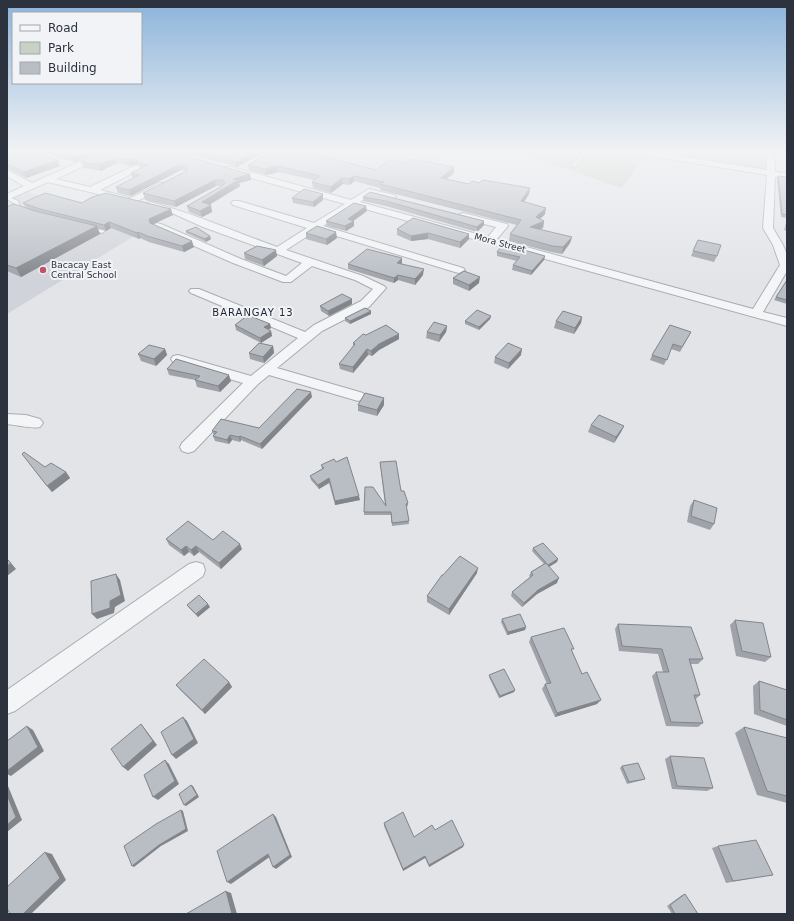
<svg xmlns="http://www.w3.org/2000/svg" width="794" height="921" font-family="'DejaVu Sans',sans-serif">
<rect width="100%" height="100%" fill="#e2e4e8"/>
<g fill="#d0d3da">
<path d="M279,152H452L415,181Z"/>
<path d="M27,192L152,225L7,314V201Z"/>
</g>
<g fill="#c7d1c4">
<path d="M509,152H625L646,156L621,188L542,160Z"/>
<path d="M648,152H767L766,171Z"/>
</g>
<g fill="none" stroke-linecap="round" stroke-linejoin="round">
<defs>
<g id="lane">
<path d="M583,152H587L574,167H572V165Z"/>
<path d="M7,196L18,201L20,208L25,210V212L16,210L14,203L7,199Z"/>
<path d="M89,226L104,230L105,231L102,233L87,229L86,228Z"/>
</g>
<g id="street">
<path d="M102,152H113L56,179L90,187L136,165L139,166L140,168L139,170L100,190L128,197L129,199L160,183H166L167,185L132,204L127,201L48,182L7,200V194L24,186L7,176V170L32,183Z"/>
<path d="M634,152H653L767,170L766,152H774L775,172L787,173V179L775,177L773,228L783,245L787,255V271L763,312L787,318V326L354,206L323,226L463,268L465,270L459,273L455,272L317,230L286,250L363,276L384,286L386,288L369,307L322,331L277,368L363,393L365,396L363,399L358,401L269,375L258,384L194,451L188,453L182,451L180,447L182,443L243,383L173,362L171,359L173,356L178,355L251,376L298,338L191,293L189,291L191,289H199L305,332L314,325L361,301L373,289L355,280L312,266L291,282H283L233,263L153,228L152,226L157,223L161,224L241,259L286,276L302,263L203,227L174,214L147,207L145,205L147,203L150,202C193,213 235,232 277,247L307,228L233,205L231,203L233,201H239L314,223L345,204L226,171L225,169L226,167H232L351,200L369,189L394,195L396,197L391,200L370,195L360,202L488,237L496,227L460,218L458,216L460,214L463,213L507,224L508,226L497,239L753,309L780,265L773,245L763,228L767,175L638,154Z"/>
<path d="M7,414L26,415L40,419L43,423L40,427C34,429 16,425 7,424Z"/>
<path d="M196,562L203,564L205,570L203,576L15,711L7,714V690L189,564Z"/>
</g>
</defs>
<use href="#lane" stroke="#a8abb2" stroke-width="2"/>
<use href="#street" stroke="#a8abb2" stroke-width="2"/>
<use href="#lane" fill="#f4f5f7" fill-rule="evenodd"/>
<use href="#street" fill="#f4f5f7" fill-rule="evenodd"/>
</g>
<g fill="#9fa3a9">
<path d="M7,152L60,166L26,178L8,169H7Z"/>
<path d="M40,152H98L75,162Z"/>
<path d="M103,152H170L251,180L239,183L240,186L209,205L212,212L202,217L189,212L187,206L223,186H216L176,207L145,200L143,193L186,171L181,170L131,196L118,193L116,187L133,179L131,173L141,168L139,164L129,166L117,163L101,171L84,168L81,162Z"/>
<path d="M181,152H265L237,167Z"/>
<path d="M270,152H313L311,153L375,170L407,163L454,167V173L446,179L469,184L529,194L524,202L545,214L540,219L544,221L543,228L539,229L572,237L570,243L562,254L551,252L509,241L510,234L517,225L380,190V188L354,181L350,185L343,184L331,193L313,188L312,182L314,180L278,172L266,175L249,170L248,165Z"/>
<path d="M778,176L787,177V218L781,217L777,179Z"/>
<path d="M363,197L484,221V225L477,232L386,206L363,201Z"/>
<path d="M292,198L323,200L314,207L293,203Z"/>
<path d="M23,203H82L173,215L153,224L194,247L184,252L149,242L140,238L139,239L111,228L106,231L98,229L100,234L21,277L7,271V207L26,208Z"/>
<path d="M367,211L353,221L354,226L346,231L327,226L326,221Z"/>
<path d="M787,219V231L784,230Z"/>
<path d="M397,229L469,234V239L460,248L428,239L411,241L397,235Z"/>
<path d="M186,231L211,239L206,242L186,233Z"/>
<path d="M306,233L337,238L327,245L306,239Z"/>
<path d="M698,240L717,256L714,262L691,256Z"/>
<path d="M497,252L545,256L544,260L531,275L512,270L513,265L517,261L497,256Z"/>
<path d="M244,253L277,256L264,266L245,259Z"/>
<path d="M348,264H402L423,275L415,285L398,280L394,283L348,269Z"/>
<path d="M453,278L479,283L469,291L453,284Z"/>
<path d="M787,280V304L774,300Z"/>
<path d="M352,299V304L329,316L321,311L320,306Z"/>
<path d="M371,311V314L350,324L345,321V318Z"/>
<path d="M491,316L490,319L479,330L465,324V321Z"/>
<path d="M582,317L581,323L574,334L554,328L556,321Z"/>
<path d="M270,324L271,328L268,330L271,331L272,336L261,343L236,330L235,325Z"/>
<path d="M447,326L446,332L439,342L426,338L427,332Z"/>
<path d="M691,332L680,352L671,349L664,365L650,360L652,355Z"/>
<path d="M366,335L399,339L379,350L372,356L368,355L353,373L340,369L339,364L353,347V343Z"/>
<path d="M273,346L274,353L264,363L250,359L249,353Z"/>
<path d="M165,349L167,355L156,366L141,361L138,354Z"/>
<path d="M521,355L508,369L494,363L495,357Z"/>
<path d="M167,369L231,381L220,392L197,387L195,380L169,375Z"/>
<path d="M312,397L262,449L241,440L240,442L232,440L229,444L215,441L213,436H214L212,431L259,428Z"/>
<path d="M384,398V405L377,416L358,411V405Z"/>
<path d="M591,425L624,426L621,432L614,443L588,432Z"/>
<path d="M22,454L45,467L66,472L70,478L52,492Z"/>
<path d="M380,462L401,491L408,503V506H406L409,524L392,526L391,515H364V512L385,505Z"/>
<path d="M321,465L360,500L335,505L329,483L319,489L311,480L310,476L322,469Z"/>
<path d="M694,500L714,524L710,530L687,522L690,506Z"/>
<path d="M166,539L213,540L242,549L221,569L199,552L194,556L189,552L184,556L169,545Z"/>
<path d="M533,548L558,559L557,562L549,567L557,583L537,594L522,607L511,596L512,592L530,577L529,576L531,572L544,564L532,551Z"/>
<path d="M477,573L449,615L427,602V596L443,575Z"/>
<path d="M187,605L210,607L198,617L189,608Z"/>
<path d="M502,619L526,627L525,630L507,635L501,622Z"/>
<path d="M735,620L771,657L765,662L736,656L730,625Z"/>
<path d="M618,624L703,659L698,664H691L700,695L696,699L703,723L698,727L666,726L652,676L656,672H663L658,654L619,651L615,629Z"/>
<path d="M531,637L572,653L597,704L555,717L542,689L545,684H547L529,642Z"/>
<path d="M489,675L514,692L499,698L489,677Z"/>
<path d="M759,681L787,690V726L754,714L753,686Z"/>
<path d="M229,682L232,687L205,714L180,690L176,685Z"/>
<path d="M744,727L787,738V803L757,795L735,733Z"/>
<path d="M670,756L713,788L707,791L672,789L665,759Z"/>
<path d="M622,766L645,779L643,780L627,784L620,768Z"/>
<path d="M384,823L414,837L435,830L463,847L429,867L425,858L403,871L384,826Z"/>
<path d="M718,846L773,875L765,876L726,883L712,848Z"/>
<path d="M685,894L698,914H672L667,906L682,895Z"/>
</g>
<g fill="#82858a">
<path d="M84,152H98L75,162L73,157Z"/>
<path d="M254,152H265L237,167L236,162Z"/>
<path d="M115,158L117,163L101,171L98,165Z"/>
<path d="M137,159L139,164L129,166L128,160Z"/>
<path d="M58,160L60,166L26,178L24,172Z"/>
<path d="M179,165L181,170L131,196L129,190Z"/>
<path d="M277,166L278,172L266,175L265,169Z"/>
<path d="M454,167V173L440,184L441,178Z"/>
<path d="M250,174L251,180L239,183L240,186L204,208L202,202L233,179Z"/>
<path d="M354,176V181L350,185L349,179Z"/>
<path d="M342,178L343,184L331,193V187Z"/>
<path d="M215,180L216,186L176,207L174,201Z"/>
<path d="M530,188L529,194L520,208L521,201Z"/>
<path d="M323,194V200L314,207L313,202Z"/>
<path d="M211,205L212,212L202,217L200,211Z"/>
<path d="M366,206L367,211L349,224L348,219Z"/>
<path d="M546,208L545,214L535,224L536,217Z"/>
<path d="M171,209L173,215L151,225L150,223L149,219Z"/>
<path d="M354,221V226L346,231L345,226Z"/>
<path d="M484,221V225L477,232V227Z"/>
<path d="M544,221L543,228L529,233L530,227Z"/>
<path d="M109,222L111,228L106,231L104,225Z"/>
<path d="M97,226L100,234L21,277L16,268Z"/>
<path d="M138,232L140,238L139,239L137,233Z"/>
<path d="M336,232L337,238L327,245L326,239Z"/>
<path d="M428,233V239L411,241V236Z"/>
<path d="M469,234V239L460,248V242Z"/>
<path d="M210,236L211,239L206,242L205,239Z"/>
<path d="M572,237L570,243L562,254L563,247Z"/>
<path d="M192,241L194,247L184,252L182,246Z"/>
<path d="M276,250L277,256L264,266L262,260Z"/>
<path d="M545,256L544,260L531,275L532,271Z"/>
<path d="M402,258V264L397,268V263Z"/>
<path d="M424,269L423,275L415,285V279Z"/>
<path d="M398,275V280L394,283V278Z"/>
<path d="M480,277L479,283L469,291V285Z"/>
<path d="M352,299V304L329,316L328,311Z"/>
<path d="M371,311V314L350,324V321Z"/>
<path d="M491,316L490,319L479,330V327Z"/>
<path d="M582,317L581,323L574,334L575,328Z"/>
<path d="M270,324L271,328L265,332L264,327Z"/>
<path d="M447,326L446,332L439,342L440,335Z"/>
<path d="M271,331L272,336L261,343L260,338Z"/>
<path d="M399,334V339L379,350L372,356L371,351L379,344Z"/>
<path d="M273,346L274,353L264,363L263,357Z"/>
<path d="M165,349L167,355L156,366L154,359Z"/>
<path d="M367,349L368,355L353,373V367Z"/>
<path d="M522,349L521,355L508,369L509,363Z"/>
<path d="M229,375L231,381L220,392L218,386Z"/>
<path d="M311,392L312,397L262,449L260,444Z"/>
<path d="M384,398V405L377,416V410Z"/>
<path d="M624,426L621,432L614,443L616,437Z"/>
<path d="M230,435L232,440L229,444L227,440Z"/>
<path d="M240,436L241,440L240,442L239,437Z"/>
<path d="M66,472L70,478L52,492L47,486Z"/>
<path d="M329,478V483L319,489L318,485Z"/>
<path d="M359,496L360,500L335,505V501Z"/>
<path d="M240,544L242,549L221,569L219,563Z"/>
<path d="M186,546L189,552L184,556L181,550Z"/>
<path d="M196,546L199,552L194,556L191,550Z"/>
<path d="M558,559L557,562L547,568L548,565Z"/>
<path d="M11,563L16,569L7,576V566Z"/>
<path d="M478,568L477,573L449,615V609Z"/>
<path d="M116,574L120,580L125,601L115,607L114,613L97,619L92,614L110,601Z"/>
<path d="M559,578L557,583L537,594L522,607L524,603L538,590Z"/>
<path d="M208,604L210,607L198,617L196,614Z"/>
<path d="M526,627L525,630L507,635L508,632Z"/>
<path d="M229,682L232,687L205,714L202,710Z"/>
<path d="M515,690L514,692L499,698L500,696Z"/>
<path d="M601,700L597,704L555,717L557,713Z"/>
<path d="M183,717L187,721L198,743L176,759L172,755Z"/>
<path d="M141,724L145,729L157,745L128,771L123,767Z"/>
<path d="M27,726L33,730L44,751L11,776L7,774V771Z"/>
<path d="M165,760L169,764L179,784L158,800L153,797Z"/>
<path d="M7,785L8,786L22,820L7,832Z"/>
<path d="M191,785L193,786L199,797L186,806L184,805Z"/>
<path d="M181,810L183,811L188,831L161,846L134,867L132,866Z"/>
<path d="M273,814L276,817L292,857L276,869L273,867Z"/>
<path d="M464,845L463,847L429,867V865Z"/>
<path d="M45,852L52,854L66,880L31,914H23Z"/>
<path d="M268,854L271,856L231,884L227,882Z"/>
<path d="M425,856V858L403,871V869Z"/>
<path d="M226,891L231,893L237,914H232Z"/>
</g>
<g fill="#b9bec5" stroke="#82858a">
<path d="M7,152H28L58,160L24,172L7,164Z"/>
<path d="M57,152H84L73,157Z"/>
<path d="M103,152H170L250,174L233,179L238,180L202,202L211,205L200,211L187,206L222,186L225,183L223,180H215L174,201L143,193L187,171V166L179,165L129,190L116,187L139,175L131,173L147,165L139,163L137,159L128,160L115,158L98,165L81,162Z"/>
<path d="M200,152H254L236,162Z"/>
<path d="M270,152H306L375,170L392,159L407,163L413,159L454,167L441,178L469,184L472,181L479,183L483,180L530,188L521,201L546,208L536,217L544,221L530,227L572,237L563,247L552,246L510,234L521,220L380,184L384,182L354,176L349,179L342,178L331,187L312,182L320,176L277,166L265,169L248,165Z"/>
<path d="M778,176L787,177V215L782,214Z"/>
<path d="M304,189L323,194L313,202L292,198Z"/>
<path d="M370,192L484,221L477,227L386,201L363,197Z"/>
<path d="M45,193L82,203L92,197L106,193L171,209L149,219L150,223L192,241L182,246L147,236L138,232L137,233L109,222L104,225L40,209L23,203Z"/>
<path d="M354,203L366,206L348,219L354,221L345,226L326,221Z"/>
<path d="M14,204L35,211L97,226L16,268L7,265V207Z"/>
<path d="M413,218L469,234L460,242L428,233L411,236L397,229Z"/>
<path d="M317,226L336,232L326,239L306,233Z"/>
<path d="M196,227L210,236L205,239L186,231Z"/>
<path d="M698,240L721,245L717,256L693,251Z"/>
<path d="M503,244L545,256L532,271L513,265L520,257L497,252Z"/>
<path d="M257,246L276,250L262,260L244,253Z"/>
<path d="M367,249L402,258L397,263L424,269L415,279L398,275L394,278L348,264Z"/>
<path d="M464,271L480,277L469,285L453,278Z"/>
<path d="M787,280V300L776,297Z"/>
<path d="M342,294L352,299L328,311L320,306Z"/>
<path d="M365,308L371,311L350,321L345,318Z"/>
<path d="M477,310L491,316L479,327L465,321Z"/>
<path d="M563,311L582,317L575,328L556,321Z"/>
<path d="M248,315L270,324L264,327L271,331L260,338L235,325Z"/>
<path d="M434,322L447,326L440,335L427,332Z"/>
<path d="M386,325L399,334L379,344L371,351L367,349L353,367L339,364L355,344L353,343L363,334L366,335Z"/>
<path d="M670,325L691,332L682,347L673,344L667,360L652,355Z"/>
<path d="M259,343L273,346L263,357L249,353Z"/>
<path d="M508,343L522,349L509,363L495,357Z"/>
<path d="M149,345L165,349L154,359L138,354Z"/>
<path d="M176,359L229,375L218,386L195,380L200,376L167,369Z"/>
<path d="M297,389L311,392L260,444L240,436L239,437L230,435L227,440L213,436L217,432L212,431L221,419L259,428Z"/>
<path d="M365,393L384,398L377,410L358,405Z"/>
<path d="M599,415L624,426L616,437L591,425Z"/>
<path d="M24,452L45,467L51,463L66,472L47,486L22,454Z"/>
<path d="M347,457L359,496L335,501L329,478L318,485L310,476L324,468L321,465L334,459L336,462Z"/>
<path d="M396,461L401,491H404L408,503L406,504L409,521L392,523L391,512H364L365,487H373L386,506L380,462Z"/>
<path d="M694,500L717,508L714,524L691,516Z"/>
<path d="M188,521L213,540L223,531L240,544L219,563L196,546L191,550L186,546L181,550L166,539Z"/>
<path d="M543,543L558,559L548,565L533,548Z"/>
<path d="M460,556L478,568L449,609L427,596L442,575H443Z"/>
<path d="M7,559L11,563L7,566Z"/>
<path d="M546,563L559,578L538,590L524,603L512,592L533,575L531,572Z"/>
<path d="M116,574L121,595L110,601V608L92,614L91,581Z"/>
<path d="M199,595L208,604L196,614L187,605Z"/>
<path d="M520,614L526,627L508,632L502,619Z"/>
<path d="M735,620L763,623L771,657L742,651Z"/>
<path d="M618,624L691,627L703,659H689L700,695H694L703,723L671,722L656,672H669L662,649L622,646Z"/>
<path d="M564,628L574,649H571L582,674L587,672L601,700L557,713L545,684L551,683L531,637Z"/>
<path d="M204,659L229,682L202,710L176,685Z"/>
<path d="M504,669L515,690L500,696L489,675Z"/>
<path d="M759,681L787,690V720L760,710Z"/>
<path d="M183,717L194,739L172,755L161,732Z"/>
<path d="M141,724L153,741L123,767L111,749Z"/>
<path d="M27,726L38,747L7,771V741Z"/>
<path d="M744,727L787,738V796L767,791Z"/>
<path d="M670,756L704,758L713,788L677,786Z"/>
<path d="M165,760L175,781L153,797L144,775Z"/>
<path d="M638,763L645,779L629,782L622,766Z"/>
<path d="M191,785L197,795L184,805L179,794Z"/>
<path d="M7,795L16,817L7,825Z"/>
<path d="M181,810L186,829L159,845L132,866L124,846L156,824Z"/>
<path d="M403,812L414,837L432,825L435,830L452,820L464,845L429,865L425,856L403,869L384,823Z"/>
<path d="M273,814L290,855L273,867L268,854L227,882L217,851Z"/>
<path d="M756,840L773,875L733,881L718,846Z"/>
<path d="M45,852L60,878L23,914H10L7,908V887Z"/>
<path d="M226,891L232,914H186Z"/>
<path d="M685,894L698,914H675L670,905Z"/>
</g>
<linearGradient id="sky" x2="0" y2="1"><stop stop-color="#8bb3da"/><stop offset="0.54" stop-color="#f2f3f5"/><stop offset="1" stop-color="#f2f3f5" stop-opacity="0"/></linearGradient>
<rect width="794" height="281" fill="url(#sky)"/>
<circle fill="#bf5564" stroke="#f1f3f6" stroke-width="1.5" cx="43" cy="270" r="4"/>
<g text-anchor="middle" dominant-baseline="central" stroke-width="4" stroke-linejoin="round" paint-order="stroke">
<g font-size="9" fill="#2c323e" stroke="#f1f3f6">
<text transform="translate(500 243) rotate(15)">Mora Street</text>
</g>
<g font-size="9" fill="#2c323e" stroke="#f1f3f6" text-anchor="start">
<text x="51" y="265">Bacacay East<tspan x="51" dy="10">Central School</tspan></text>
</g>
<g font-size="10" letter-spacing="1" fill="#1e242f" stroke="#f1f3f6">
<text x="253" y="312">BARANGAY 13</text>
</g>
</g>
<rect width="794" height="921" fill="none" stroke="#2c323e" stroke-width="16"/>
<rect x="12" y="12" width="130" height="72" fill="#f1f3f6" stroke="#a2a6ac"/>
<rect x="20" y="25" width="20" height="6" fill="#f4f5f7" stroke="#a2a6ac"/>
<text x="48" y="32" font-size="12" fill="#2c323e">Road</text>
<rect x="20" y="42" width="20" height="12" fill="#c7d1c4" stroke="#a2a6ac"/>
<text x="48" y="52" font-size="12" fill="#2c323e">Park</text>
<rect x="20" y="62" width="20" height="12" fill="#b9bec5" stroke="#a2a6ac"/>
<text x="48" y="72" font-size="12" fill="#2c323e">Building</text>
</svg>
